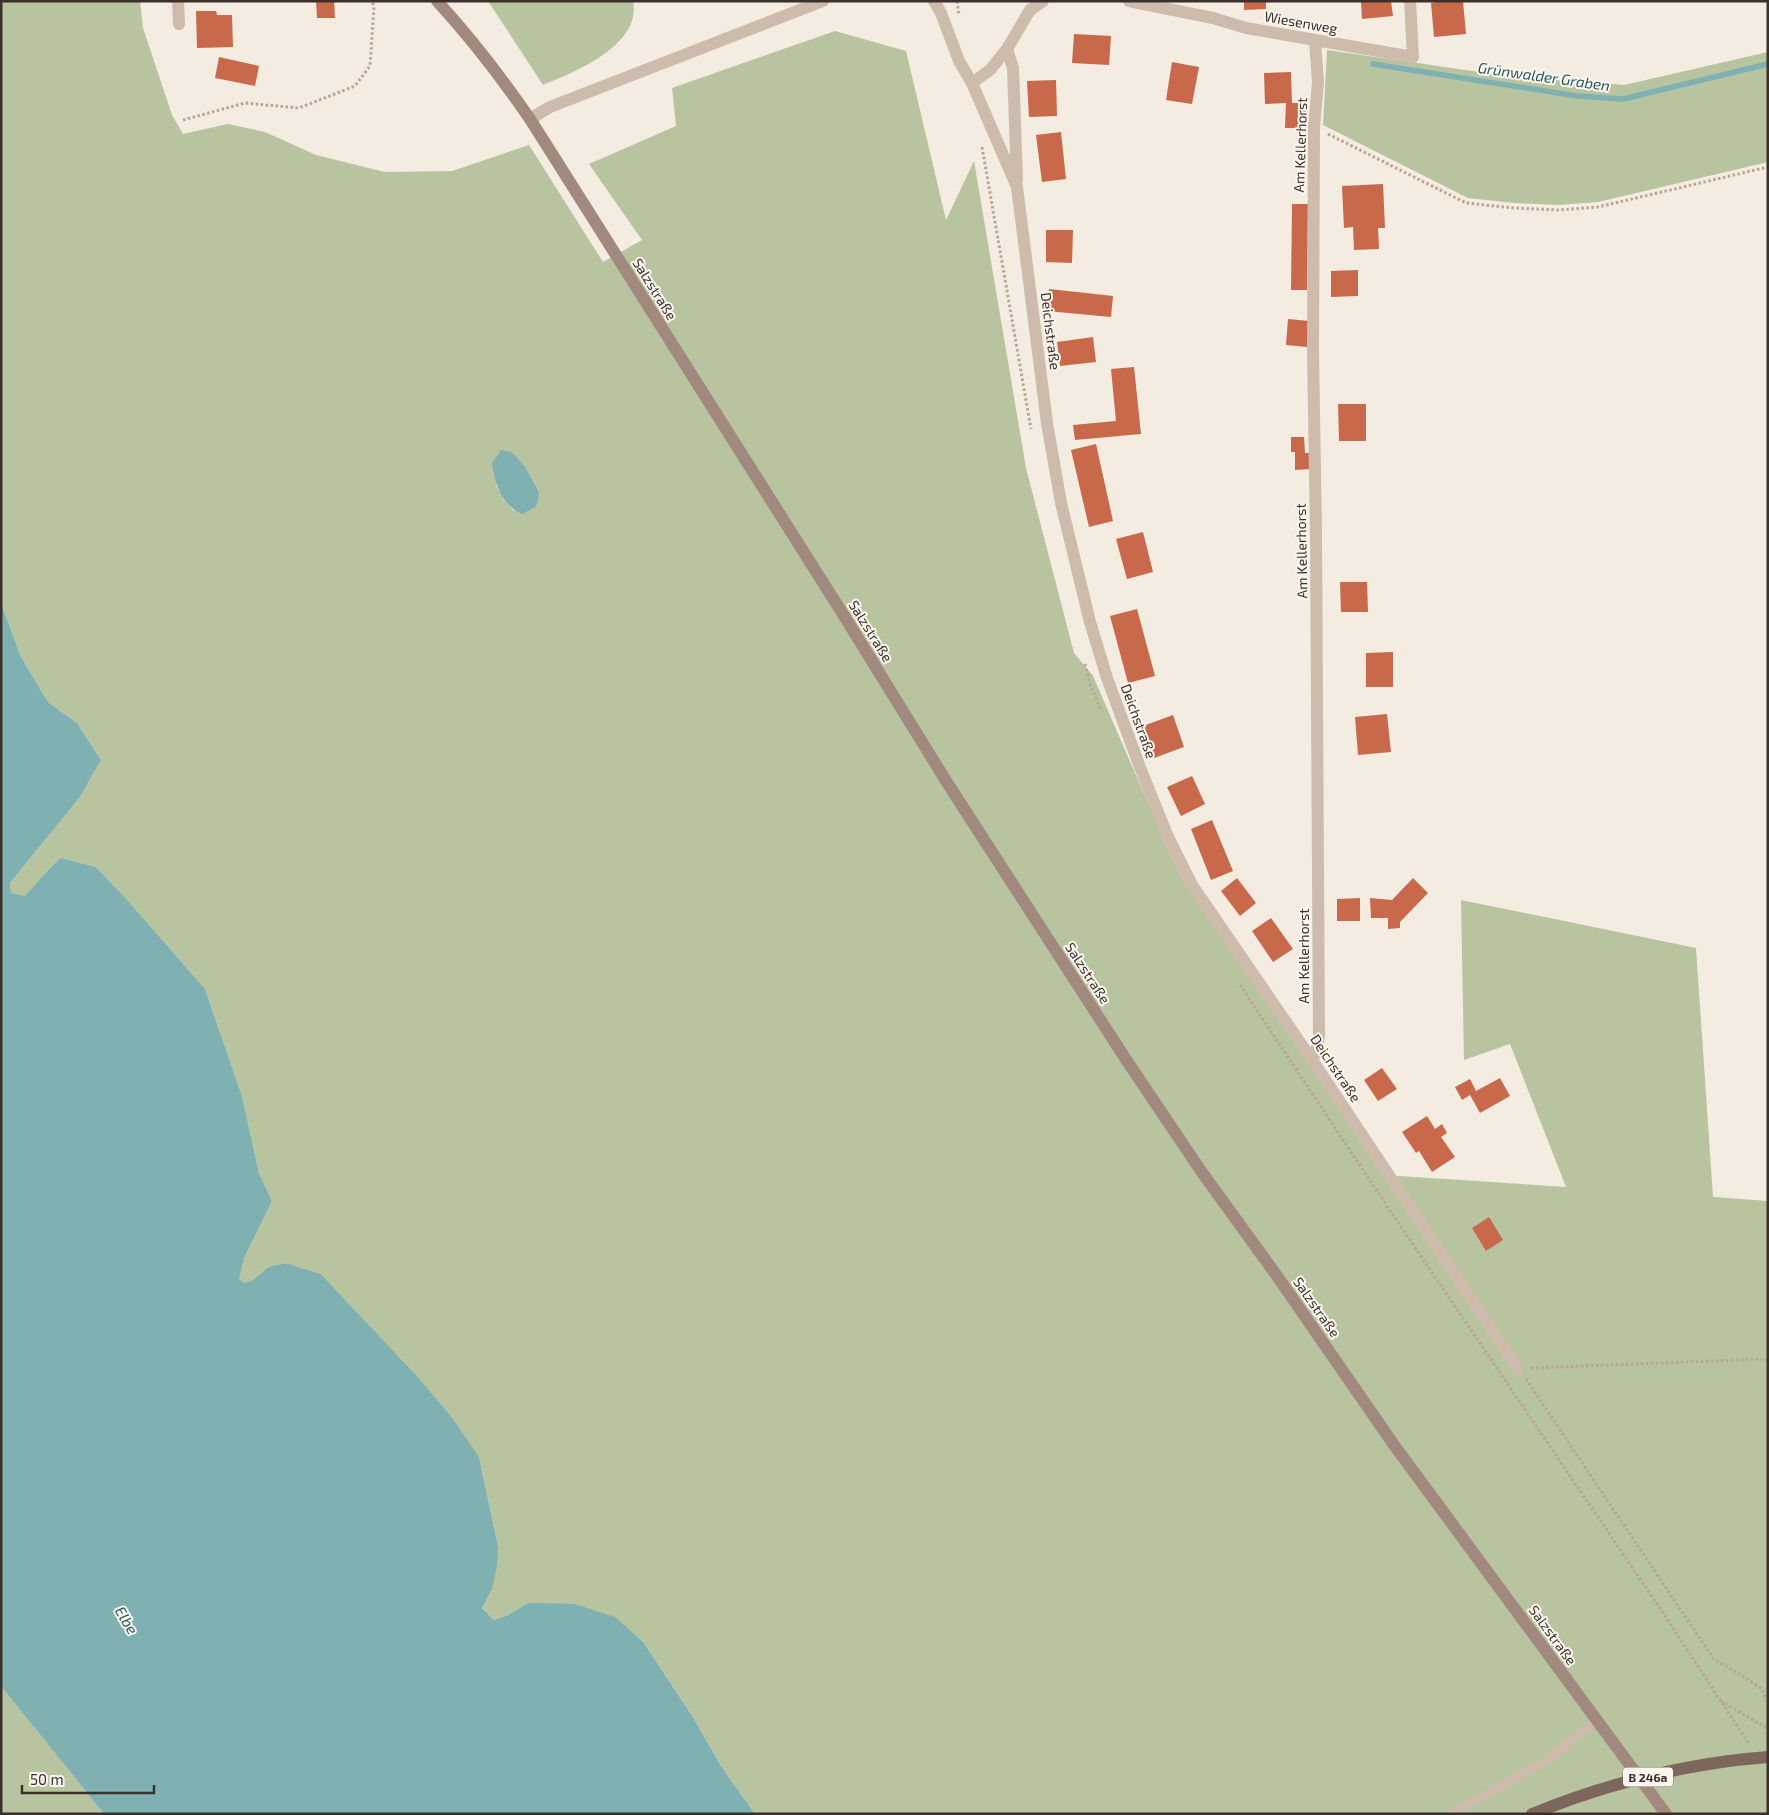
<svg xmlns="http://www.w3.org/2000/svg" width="1769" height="1815" font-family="'Exo 2',sans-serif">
<rect width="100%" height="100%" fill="#f4ebe1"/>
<g fill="#b8c4a0" fill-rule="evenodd">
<path d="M1,1H140L143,28L172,115L183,134L228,124L265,132L316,155L385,172L452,171L529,145L603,262L642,240L589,164L676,126L672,88L835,31L906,51L946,220L974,161L1026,468L1074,653L1093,676L1161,833L1384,1175L1566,1187L1510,1044L1464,1060L1461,900L1696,948L1713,1197L1768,1201V1814H755L721,1766L694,1719L644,1643L528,1603L508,1615L494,1620L482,1608L492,1589L498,1546L479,1457L417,1376L321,1274L286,1263L268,1267L253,1280L244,1283L238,1279L244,1258L272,1201L259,1173L242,1096L205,989L130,903L96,867L61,858L51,867L25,897L11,893L10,883L80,797L101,760L77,723L48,702L21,657L1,603ZM512,452L525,466L539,492L514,511L504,500L496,485Z"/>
<path d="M488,1H633C642,45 575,72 543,85Z"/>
<path d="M1327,50L1514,77L1624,85L1768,52V162L1598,202L1558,205L1514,203L1468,198L1323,125Z"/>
<path d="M1,1686L5,1691L104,1814H1Z"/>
</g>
<g fill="#7fb0b2">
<path d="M501,450L512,452L525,466L539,492L538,502L535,507L522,514C501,505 495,484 492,463Z"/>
<path d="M1,603L21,657L48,702L77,723L101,760L80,797L10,883L11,893L25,896L51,867L61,858L96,867L130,903L205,989L242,1096L259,1173L272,1201L244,1258L239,1279L244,1283L253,1280L268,1267L286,1263L321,1274L417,1376L453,1419L479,1457L498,1546L497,1566L492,1589L482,1608L494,1620L508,1615L528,1603L575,1604L615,1617L644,1643L694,1719L721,1766L755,1814H104L1,1686Z"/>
</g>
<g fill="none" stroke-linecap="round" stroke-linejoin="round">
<path stroke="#7fb0b2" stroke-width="5.5" d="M1373,64L1577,96L1623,99L1768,64"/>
</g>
<g fill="#c8694b">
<path d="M316,1H334L335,18H317Z"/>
<path d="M1244,1H1266V9L1244,10Z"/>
<path d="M1361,1H1391L1393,16L1362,19Z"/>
<path d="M1443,1H1463L1466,34L1434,37L1431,3Z"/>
<path d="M196,11H216L217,15H232L233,47L197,48Z"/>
<path d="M1074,34L1111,36L1109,65L1072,63Z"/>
<path d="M219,57L259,66L255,86L215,78Z"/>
<path d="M1172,62L1199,67L1192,104L1166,100Z"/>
<path d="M1291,72L1292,103H1307L1306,128H1285L1286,103L1265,104L1264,73Z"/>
<path d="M1056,80L1057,116L1029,117L1027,81Z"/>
<path d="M1061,132L1066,179L1042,182L1036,135Z"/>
<path d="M1383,184L1385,228H1378L1379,249L1354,250L1353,227L1344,228L1342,186Z"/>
<path d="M1292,204H1308L1307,290H1291Z"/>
<path d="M1046,230H1073L1072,263L1046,262Z"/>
<path d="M1358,270V296L1331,297V271Z"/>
<path d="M1049,289L1113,296L1111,317L1047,311Z"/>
<path d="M1288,319L1309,321L1307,347L1286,345Z"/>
<path d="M1093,337L1096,362L1060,366L1057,342Z"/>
<path d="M1134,367L1141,434L1075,440L1073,425L1116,421L1111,369Z"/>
<path d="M1338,404H1366V441H1339Z"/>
<path d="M1291,437H1304L1305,453H1309V469L1295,470V452H1291Z"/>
<path d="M1096,444L1113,521L1089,527L1071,450Z"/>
<path d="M1143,532L1153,572L1127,579L1116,539Z"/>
<path d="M1340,582H1367L1368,612H1341Z"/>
<path d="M1137,609L1155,676L1128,683L1110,616Z"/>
<path d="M1393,652V687H1366V653Z"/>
<path d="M1387,714L1391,752L1358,755L1355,717Z"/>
<path d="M1173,715L1184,747L1154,758L1143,726Z"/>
<path d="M1192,776L1205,804L1181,816L1167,787Z"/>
<path d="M1212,820L1233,871L1211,880L1191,829Z"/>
<path d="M1237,878L1256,903L1240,916L1221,891Z"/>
<path d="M1413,878L1428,893L1400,922V928L1388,929V918H1371L1370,898L1392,900Z"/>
<path d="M1360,898V921H1337V899Z"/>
<path d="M1271,918L1293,949L1273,962L1252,931Z"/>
<path d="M1382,1068L1397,1089L1378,1101L1364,1080Z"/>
<path d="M1500,1078L1510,1096L1480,1113L1470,1095L1462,1100L1455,1087L1470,1079L1476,1091Z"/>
<path d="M1427,1116L1435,1129L1442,1124L1447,1133L1441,1137L1455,1157L1432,1172L1419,1151L1416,1153L1402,1132Z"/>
<path d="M1489,1217L1503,1240L1486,1251L1472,1228Z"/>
</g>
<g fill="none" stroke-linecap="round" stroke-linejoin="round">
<g stroke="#b9a596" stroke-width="3" stroke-dasharray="2.5 2.5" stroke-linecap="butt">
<path d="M957,1L959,15"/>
<path d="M183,120L245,103L299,108L355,86L370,66L374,7L372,1"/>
<path d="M1328,134L1466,203L1514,208L1558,210L1598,207L1768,167"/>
<path d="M982,147L1031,429"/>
<path d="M1085,664L1091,687L1102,712"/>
<path d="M1240,985L1393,1215L1663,1613L1749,1744"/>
<path d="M1531,1368L1765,1359L1768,1361"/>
<path d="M1526,1379L1713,1658L1761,1688L1768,1704"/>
<path d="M1721,1701L1768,1729"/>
</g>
<path stroke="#cdbbac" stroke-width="9" d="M1451,1814L1546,1761L1597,1720"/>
<g stroke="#cdbbac" stroke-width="12">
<path d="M178,1L179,24"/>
<path d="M934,1L941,13L959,61L972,83L1017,187L1047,423L1061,503L1090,622L1107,678L1141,770L1168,837L1192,885L1312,1060L1518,1369"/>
<path d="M1129,1L1213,18L1246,28L1413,57L1410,1"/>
<path d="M1007,49L1013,68L1017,180"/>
<path d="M972,83L990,70L1007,49L1030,10L1043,1"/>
<path d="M530,119L550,107L823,1"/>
<path d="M1312,1060L1316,1052L1319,1037L1316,535L1313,350L1314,127L1318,82L1315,41"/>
</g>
<path stroke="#a18a7d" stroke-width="12" d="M437,1C471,38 501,77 530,119L841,611L948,784L1125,1058L1201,1171L1277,1276L1394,1445L1666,1814"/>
<path stroke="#7d675c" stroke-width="12" d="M1532,1814C1606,1784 1688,1763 1768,1757"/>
</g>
<g text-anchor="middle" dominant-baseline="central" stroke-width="4" stroke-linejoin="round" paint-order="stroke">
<rect fill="#fbf5ee" stroke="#756b66" stroke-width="1" x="1623" y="1767.5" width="50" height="19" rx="4"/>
<g font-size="12" font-weight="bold" fill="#3b302b">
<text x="1648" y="1777">B 246a</text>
</g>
<g font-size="14" fill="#3b302b" stroke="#fbf5ee">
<text transform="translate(1301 22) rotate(10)">Wiesenweg</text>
<text transform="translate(1300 145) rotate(-88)">Am Kellerhorst</text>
<text transform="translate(655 289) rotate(58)">Salzstraße</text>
<text transform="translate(1051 331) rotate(83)">Deichstraße</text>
<text transform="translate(1301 551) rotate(-91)">Am Kellerhorst</text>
<text transform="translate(871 631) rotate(58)">Salzstraße</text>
<text transform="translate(1139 721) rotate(70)">Deichstraße</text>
<text transform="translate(1303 956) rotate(-90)">Am Kellerhorst</text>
<text transform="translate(1088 973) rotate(57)">Salzstraße</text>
<text transform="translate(1336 1068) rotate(56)">Deichstraße</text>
<text transform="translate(1317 1307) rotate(55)">Salzstraße</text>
<text transform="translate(1553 1635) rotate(54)">Salzstraße</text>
</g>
<g font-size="15" font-style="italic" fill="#1f5a5e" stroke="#fbf5ee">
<text transform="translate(1544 76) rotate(8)">Grünwalder Graben</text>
<text transform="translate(127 1620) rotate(59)">Elbe</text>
</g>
</g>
<rect width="1769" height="1815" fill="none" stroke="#3b302b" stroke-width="5"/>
<path d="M22 1785v8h132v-8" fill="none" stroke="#3b302b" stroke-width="2.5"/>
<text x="30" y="1785" font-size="15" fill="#3b302b" stroke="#fbf5ee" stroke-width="4" paint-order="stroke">50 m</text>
</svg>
